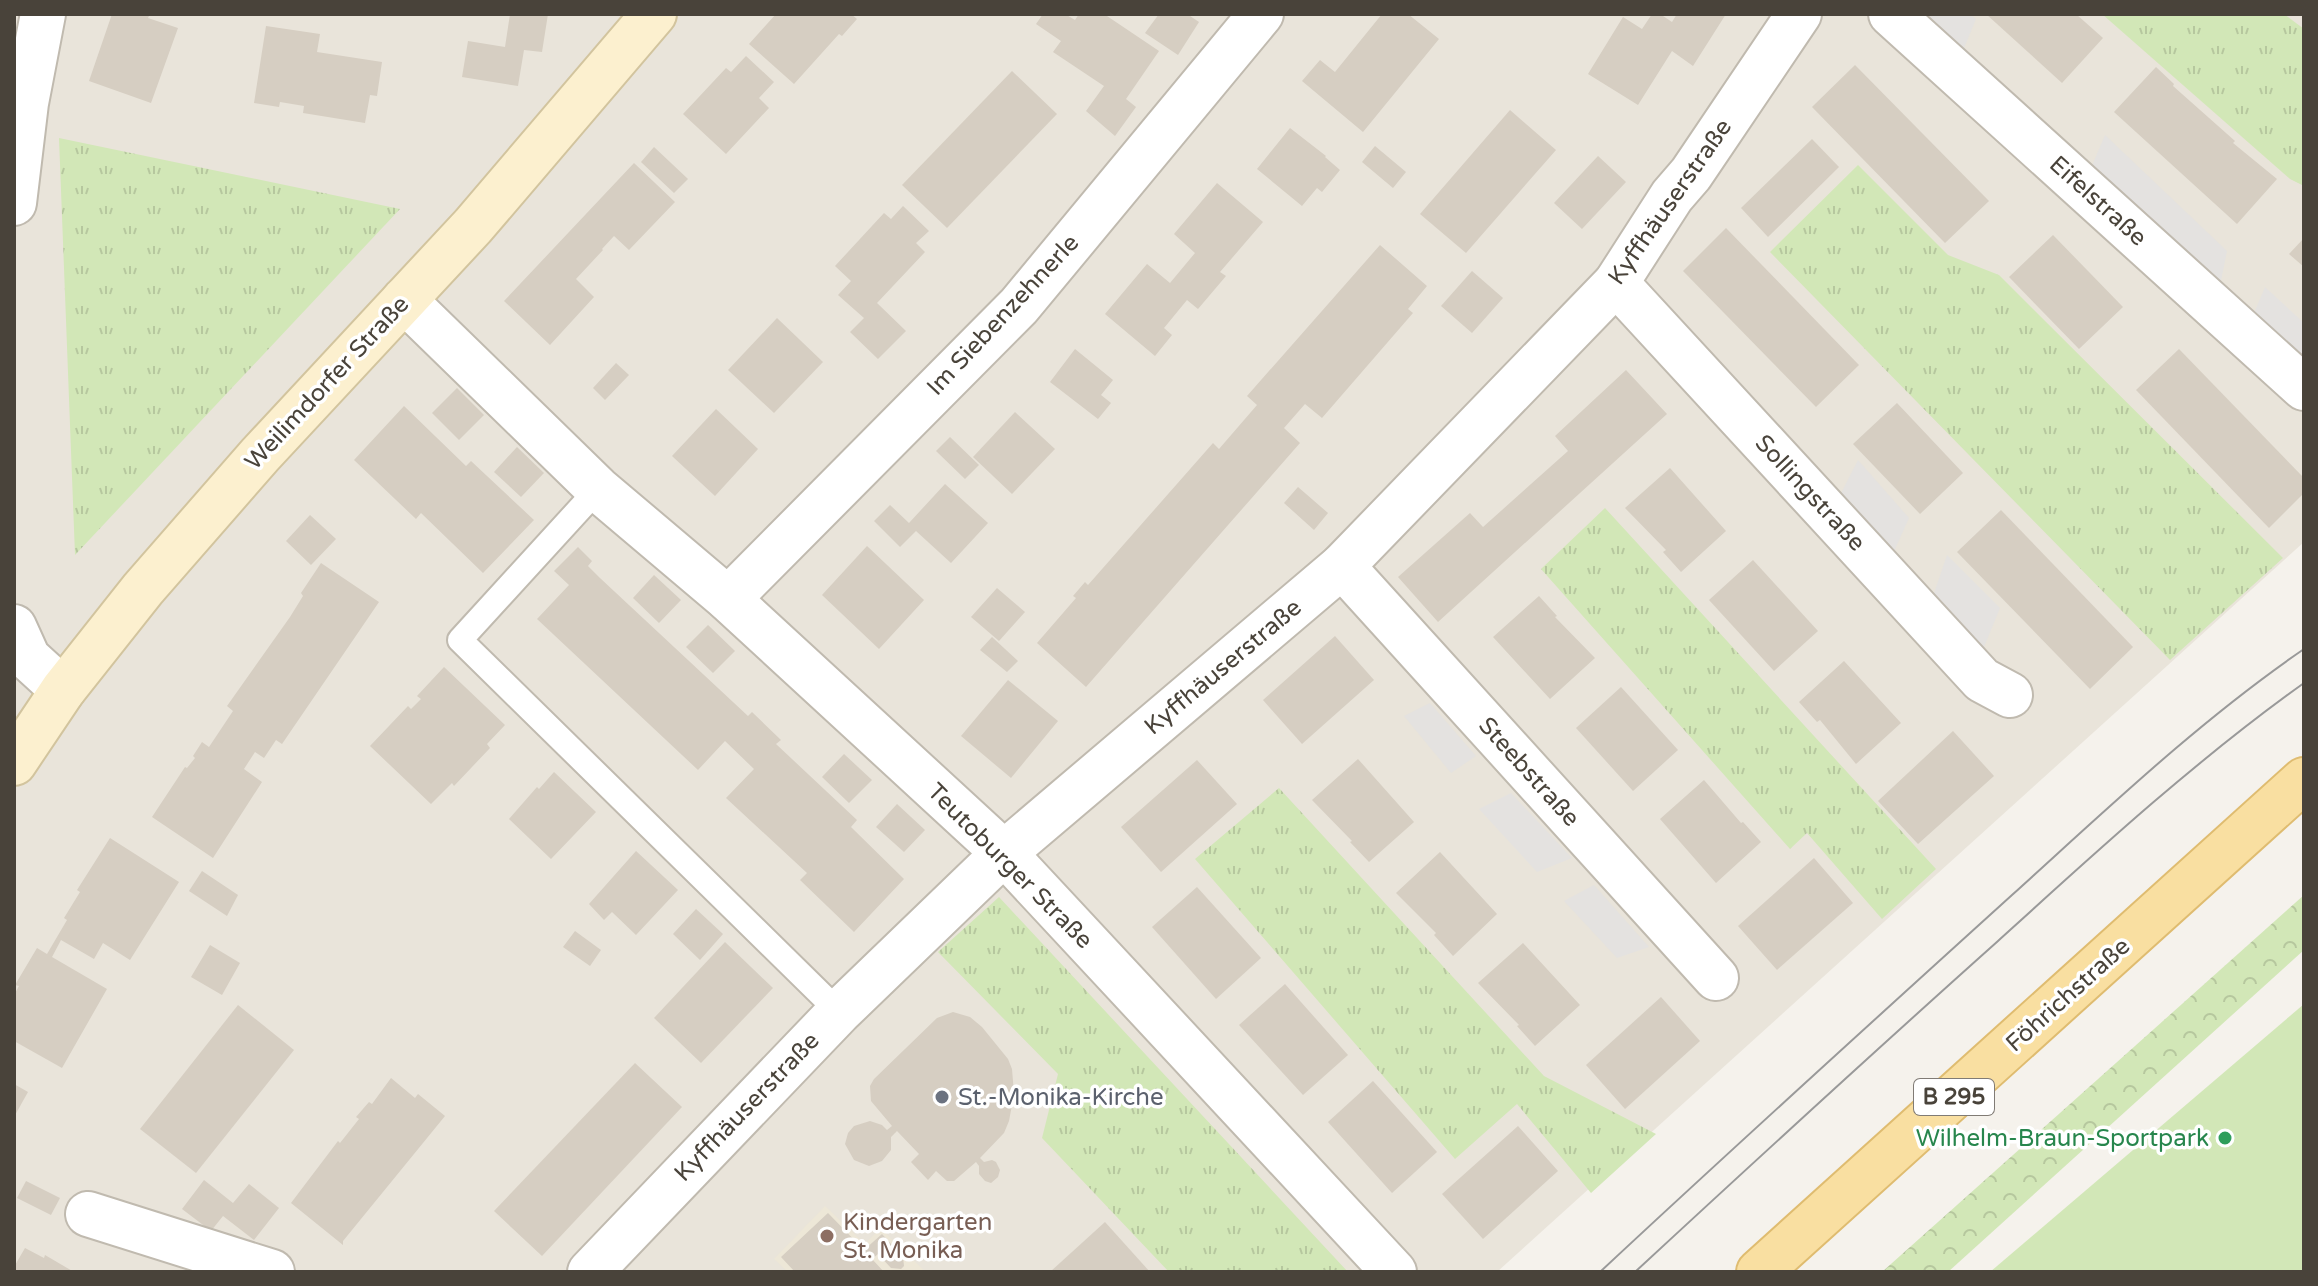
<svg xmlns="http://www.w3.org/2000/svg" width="2318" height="1286" font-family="'Varela Round',sans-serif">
<defs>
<pattern id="grass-tufts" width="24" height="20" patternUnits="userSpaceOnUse" patternTransform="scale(2)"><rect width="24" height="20" fill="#d2e7b7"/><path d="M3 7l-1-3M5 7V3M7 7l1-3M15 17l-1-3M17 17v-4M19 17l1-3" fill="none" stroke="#b6c79e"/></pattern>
<pattern id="forest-crowns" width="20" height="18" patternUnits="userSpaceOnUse" patternTransform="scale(2)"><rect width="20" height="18" fill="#d2e7b7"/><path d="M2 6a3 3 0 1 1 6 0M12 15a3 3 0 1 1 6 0" fill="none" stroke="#b6c79e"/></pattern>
</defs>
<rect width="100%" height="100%" fill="#f5f2ec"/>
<path fill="#e9e4da" d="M14,14H2304V542L1497,1272H14Z"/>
<path fill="#ede7d7" d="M825,1206L865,1244L880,1228L926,1272H788L774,1259Z"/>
<g fill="url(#grass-tufts)">
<path d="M2102,14H2284L2304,29V186L2290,179Z"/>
<path d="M59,138L400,209L75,555Z"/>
<path d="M1858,165L1948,255L1999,275L2283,558L2170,660L1770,252Z"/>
<path d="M1605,508L1936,869L1882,919L1807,833L1790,849L1541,569Z"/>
<path d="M1279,788L1544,1076L1656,1134L1591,1193L1517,1104L1455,1159L1195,859Z"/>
<path d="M999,897L1348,1272H1169L1042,1138L1058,1074L938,952Z"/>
</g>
<path fill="url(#forest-crowns)" d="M2304,895V950L1948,1272H1882Z"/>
<path fill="#d2e7b7" d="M2304,1004V1272H1990Z"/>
<g fill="#e4e2e0">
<path d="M1904,14H1970L1976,19L1958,63Z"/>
<path d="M2105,135L2227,251L2218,296L2088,175Z"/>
<path d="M2265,287L2304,323V375L2249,325Z"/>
<path d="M1858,460L1909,518L1892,556L1838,499Z"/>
<path d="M1947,555L2000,608L1980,657L1932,599Z"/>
<path d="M1430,703L1476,756L1451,773L1404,716Z"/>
<path d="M1511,793L1572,858L1537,872L1479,809Z"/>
<path d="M1594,885L1649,947L1617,958L1564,901Z"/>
</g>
<g fill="#d6cec2">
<path d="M112,14H150L148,18L178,28L151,103L89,81Z"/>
<path d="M510,14H548L542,52L524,50L518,86L462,77L468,41L505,47Z"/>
<path d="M776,14H851L857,19L842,36L839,34L794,84L749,44Z"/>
<path d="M1043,14H1065L1075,20L1079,14H1104L1159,51L1126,99L1136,107L1115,136L1086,111L1104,86L1053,52L1061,41L1036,24Z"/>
<path d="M1159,14H1187L1199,22L1178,55L1145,33Z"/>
<path d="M1382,14H1408L1439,39L1363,132L1302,81L1320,60L1335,72Z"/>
<path d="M1652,14H1660L1672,22L1677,14H1726L1693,66L1672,51L1638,105L1588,74L1623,17L1642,29Z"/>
<path d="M1986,14H2076L2103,38L2062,83Z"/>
<path d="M266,26L320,34L317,52L382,62L377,96L370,95L365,123L303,113L304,106L280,102L279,107L254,103Z"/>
<path d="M746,56L774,82L759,98L769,108L726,154L683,114L726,68L731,72Z"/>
<path d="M1855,65L1989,201L1945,243L1812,107Z"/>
<path d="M2156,67L2174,84L2173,86L2235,141L2233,143L2277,179L2237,224L2114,112Z"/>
<path d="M1012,71L1057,114L947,228L902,185Z"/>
<path d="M1510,110L1556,150L1466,253L1420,214Z"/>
<path d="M1290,128L1326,156L1325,157L1340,170L1322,192L1317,188L1302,206L1257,169Z"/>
<path d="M1812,139L1839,167L1768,237L1741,208Z"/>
<path d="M1375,146L1406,172L1393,188L1362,162Z"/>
<path d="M654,147L688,179L674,193L641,162Z"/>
<path d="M1598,156L1626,182L1582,229L1554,203Z"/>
<path d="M634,163L675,202L629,250L614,236L602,249L603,250L576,279L594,297L550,345L504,301Z"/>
<path d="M1217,183L1263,222L1220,272L1226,276L1198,309L1187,300L1164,328L1172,335L1155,356L1105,314L1147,264L1170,283L1195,253L1174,234Z"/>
<path d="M903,206L929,231L916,243L925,252L877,303L906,331L878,359L850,332L864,318L838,295L851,281L835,266L884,213L891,219Z"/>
<path d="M1726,228L1859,365L1816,407L1683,271Z"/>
<path d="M2053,235L2123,307L2079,349L2009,277Z"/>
<path d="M2304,238V267L2289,254Z"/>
<path d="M1380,245L1427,286L1408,309L1413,313L1322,418L1305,404L1284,428L1300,443L1086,687L1037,643L1076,598L1073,596L1085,582L1088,585L1213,443L1219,449L1257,405L1247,396Z"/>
<path d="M1472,271L1503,298L1472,333L1441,306Z"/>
<path d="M777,318L823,362L774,413L728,370Z"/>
<path d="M1075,349L1113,380L1101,395L1111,403L1098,419L1050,382Z"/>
<path d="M2179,349L2304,478V493L2269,528L2136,390Z"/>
<path d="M616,363L629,375L605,400L593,388Z"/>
<path d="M1626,370L1667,414L1438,622L1398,577L1470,513L1483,527L1568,451L1555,436Z"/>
<path d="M457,388L484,415L459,440L432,413Z"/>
<path d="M1897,403L1963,473L1920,514L1853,444Z"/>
<path d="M404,406L466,466L471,461L534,520L483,573L421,513L416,519L354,460Z"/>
<path d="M716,409L758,449L715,496L672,456Z"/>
<path d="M1015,412L1055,449L1012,494L973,457Z"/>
<path d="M950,437L979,465L965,479L936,451Z"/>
<path d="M517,447L544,473L521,497L494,472Z"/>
<path d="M1670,468L1726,531L1681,572L1663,552L1666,550L1625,508Z"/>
<path d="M945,484L988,523L951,563L916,531L900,547L874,521L890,505L909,523Z"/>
<path d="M1298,487L1328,513L1314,530L1284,503Z"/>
<path d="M2001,510L2133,647L2090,689L1957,552Z"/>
<path d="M310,515L336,539L311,565L286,541Z"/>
<path d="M867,546L924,600L879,649L822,595Z"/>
<path d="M578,547L592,561L588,566L600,578L748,716L752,712L781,740L776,744L857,820L851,827L904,879L854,932L800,880L807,873L726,798L754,769L725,741L698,770L537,619L569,585L554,571Z"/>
<path d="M1753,560L1818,631L1774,671L1709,600Z"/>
<path d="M321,563L379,602L282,744L276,740L264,758L255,752L244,769L262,782L213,858L152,817L185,767L187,768L195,758L193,756L202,742L209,747L233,711L227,706L290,617L303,596L301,593Z"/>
<path d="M654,575L681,600L659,623L633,598Z"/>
<path d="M997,588L1025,612L999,641L971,617Z"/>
<path d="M1539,596L1557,616L1555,617L1595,658L1550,699L1493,637Z"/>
<path d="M708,625L735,651L713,673L686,647Z"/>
<path d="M1335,636L1374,680L1302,744L1263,700Z"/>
<path d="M992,637L1018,661L1007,672L980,650Z"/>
<path d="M1844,661L1901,723L1856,764L1820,720L1817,722L1799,702Z"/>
<path d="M444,667L505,725L487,744L490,748L454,786L452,783L431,804L370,746L408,706L411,709L421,699L417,696Z"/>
<path d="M1008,680L1058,721L1011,778L961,736Z"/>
<path d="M1621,687L1678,750L1633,791L1576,728Z"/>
<path d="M1953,731L1994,776L1918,844L1878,801Z"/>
<path d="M844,754L872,780L849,803L822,777Z"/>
<path d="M1358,759L1414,822L1369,862L1350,842L1352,841L1312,800Z"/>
<path d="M1197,760L1237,804L1161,872L1121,827Z"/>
<path d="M554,772L596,812L551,859L509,819L537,787L539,789Z"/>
<path d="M1704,780L1741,823L1743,822L1761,842L1716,883L1660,819Z"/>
<path d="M897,804L925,830L904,852L876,827Z"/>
<path d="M110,838L179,882L130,960L103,943L94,959L61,940L52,957L107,989L62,1068L14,1041V995L19,986L15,985L37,948L47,954L67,920L64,918L80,892L77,890Z"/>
<path d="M636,851L678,890L636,935L612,912L604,920L589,904Z"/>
<path d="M1440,852L1497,914L1453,956L1434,935L1436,933L1396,893Z"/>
<path d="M1814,858L1853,903L1777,970L1738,926Z"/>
<path d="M202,871L238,895L227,916L189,891Z"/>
<path d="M1197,887L1261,958L1216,999L1152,927Z"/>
<path d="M696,909L723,934L700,960L673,934Z"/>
<path d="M575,931L601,950L590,966L563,947Z"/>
<path d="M725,942L773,988L701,1063L654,1018Z"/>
<path d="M1523,943L1580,1005L1535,1046L1517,1026L1519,1025L1478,983Z"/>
<path d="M210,945L240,963L222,995L191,977Z"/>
<path d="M1285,984L1348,1055L1303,1095L1239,1025Z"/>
<path d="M1661,997L1700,1041L1625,1109L1586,1065Z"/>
<path d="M238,1005L294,1050L196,1173L140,1129Z"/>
<path d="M953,1012L970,1017L982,1027L1008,1059L1012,1069L1014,1094L1009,1121L1004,1133L980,1158L984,1162L992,1160L996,1162L1000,1170L998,1177L991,1183L985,1181L979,1174V1166L976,1162L954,1181H947L936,1171L928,1180L911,1162L919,1154L897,1131L891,1137V1150L882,1161L869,1166L854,1160L845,1144L848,1133L854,1126L870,1121L882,1125L887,1130L892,1126L871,1101L870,1086L874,1079L937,1018Z"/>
<path d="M635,1063L682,1107L542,1256L494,1211Z"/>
<path d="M391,1078L415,1098L418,1094L445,1116L343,1241V1245L291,1203L338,1141L340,1143L359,1119L356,1117L369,1102L372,1104Z"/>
<path d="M1373,1081L1437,1152L1392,1193L1328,1122Z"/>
<path d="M14,1084L28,1092L14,1117Z"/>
<path d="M1518,1126L1558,1171L1483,1239L1442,1194Z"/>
<path d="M204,1180L233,1203L249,1184L279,1208L254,1240L223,1216L211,1231L182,1209Z"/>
<path d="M26,1181L60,1198L51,1215L17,1198Z"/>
<path d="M828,1213L864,1250L882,1234L903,1257L904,1266L901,1269L891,1268L878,1254L872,1259L884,1272H795L781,1257Z"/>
<path d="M1105,1222L1150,1272H1050Z"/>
<path d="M25,1248L44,1258L45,1255L74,1272H14V1267Z"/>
</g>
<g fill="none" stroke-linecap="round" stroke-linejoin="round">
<defs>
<path id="lane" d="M598,489L460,640L839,1012"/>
<g id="street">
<path d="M1891,14L2304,388"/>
<path d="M14,203L26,103L43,14"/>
<path d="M1616,283L1982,680L2010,695"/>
<path d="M404,300L598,489L728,599L1004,853L1394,1272"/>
<path d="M1342,566L1716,978"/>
<path d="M728,599L1019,306L1261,14"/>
<path d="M14,627L28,658L63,690"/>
<path d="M88,1214L272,1272"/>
<path d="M590,1272L839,1012L1004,853L1342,566L1616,283L1672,196L1691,174L1799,14"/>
</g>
<path id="secondary" d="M14,763L63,690L143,589L260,455L473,226L654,14"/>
<path id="primary" d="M1759,1272L2304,780"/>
</defs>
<use href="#lane" stroke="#c0baaf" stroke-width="28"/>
<use href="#street" stroke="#c0baaf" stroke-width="48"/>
<use href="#secondary" stroke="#d2c49e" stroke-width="48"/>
<use href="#primary" stroke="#dfbc70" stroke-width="48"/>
<use href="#lane" stroke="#fff" stroke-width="24"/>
<use href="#street" stroke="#fff" stroke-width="44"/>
<use href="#secondary" stroke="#fcf0cf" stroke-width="44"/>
<use href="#primary" stroke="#f9dfa1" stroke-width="44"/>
<g stroke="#999" stroke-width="2">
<path d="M1600,1272C1736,1145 1874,1020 2012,895C2106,810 2199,721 2304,649"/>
<path d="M1635,1272C1755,1161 1876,1050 1998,941C2097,851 2195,761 2304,683"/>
</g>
</g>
<circle fill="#6b7280" stroke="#fff" stroke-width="3" cx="942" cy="1097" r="8"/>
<circle fill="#2e9e5b" stroke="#fff" stroke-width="3" cx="2225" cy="1138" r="8"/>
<circle fill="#8d6e63" stroke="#fff" stroke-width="3" cx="827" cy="1236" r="8"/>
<g text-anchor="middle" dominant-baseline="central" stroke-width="7" stroke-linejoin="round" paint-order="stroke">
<rect fill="#fff" stroke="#807b75" stroke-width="2" x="1914" y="1079" width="80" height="36" rx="6"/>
<g font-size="22" font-weight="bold" fill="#49433a">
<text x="1954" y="1097">B 295</text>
</g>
<g font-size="24" fill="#49433a" stroke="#fff">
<text transform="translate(2098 201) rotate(42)">Eifelstraße</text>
<text transform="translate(1670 202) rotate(-55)">Kyffhäuserstraße</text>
<text transform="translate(1003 315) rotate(-47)">Im Siebenzehnerle</text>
<text transform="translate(327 383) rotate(-47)">Weilimdorfer Straße</text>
<text transform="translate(1810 493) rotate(47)">Sollingstraße</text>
<text transform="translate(1223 667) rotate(-40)">Kyffhäuserstraße</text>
<text transform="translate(1529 772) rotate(48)">Steebstraße</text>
<text transform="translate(1010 866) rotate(45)">Teutoburger Straße</text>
<text transform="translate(2068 995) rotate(-42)">Föhrichstraße</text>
<text transform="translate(747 1107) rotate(-46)">Kyffhäuserstraße</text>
</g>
<g font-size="24" fill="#5b616d" stroke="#fff" text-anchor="start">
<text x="958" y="1097">St.-Monika-Kirche</text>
</g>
<g font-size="24" fill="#27864d" stroke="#fff" text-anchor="end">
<text x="2209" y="1138">Wilhelm-Braun-Sportpark</text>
</g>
<g font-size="24" fill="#785e54" stroke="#fff" text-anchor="start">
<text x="843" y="1222">Kindergarten<tspan x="843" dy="28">St. Monika</tspan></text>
</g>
</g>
<rect width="2318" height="1286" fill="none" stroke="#49433a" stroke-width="32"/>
</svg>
